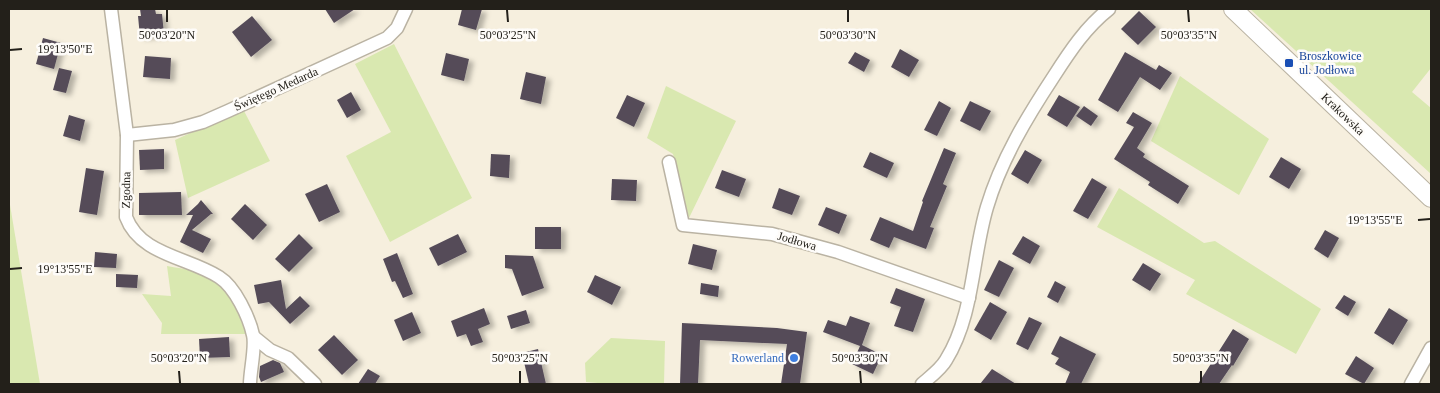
<svg xmlns="http://www.w3.org/2000/svg" width="1440" height="393" font-family="'Times New Roman',serif">
<defs>
<filter id="shadow"><feDropShadow dx="5" dy="3" stdDeviation="2.5" flood-color="#0004"/></filter>
</defs>
<rect width="100%" height="100%" fill="#f6efde"/>
<g fill="#d9e8b0">
<path d="M1250,9H1431V68L1412,92L1431,108V174Z"/>
<path d="M394,44L472,198L390,242L346,156L391,132L355,64Z"/>
<path d="M1180,76L1269,139L1239,195L1151,141Z"/>
<path d="M666,86L736,121L689,218L673,154L647,138Z"/>
<path d="M243,109L270,161L188,198L175,140Z"/>
<path d="M1119,188L1204,243L1215,241L1321,309L1296,354L1186,294L1195,280L1097,227Z"/>
<path d="M9,199L40,384H9Z"/>
<path d="M167,266C185,269 205,272 220,282C229,289 242,322 246,334H161L162,323L142,294L171,296Z"/>
<path d="M611,338L665,341L664,384H609L586,382L585,363Z"/>
</g>
<g fill="#554c59" filter="url(#shadow)">
<path d="M140,9H155L156,14H162L164,34L140,37L138,16H141Z"/>
<path d="M325,9H355L334,23Z"/>
<path d="M462,9H482L476,30L458,25Z"/>
<path d="M1139,11L1156,27L1138,45L1121,29Z"/>
<path d="M252,16L272,40L251,57L232,32Z"/>
<path d="M43,38L61,43L54,69L36,64Z"/>
<path d="M900,49L919,60L909,77L891,67Z"/>
<path d="M855,52L870,60L864,72L848,63Z"/>
<path d="M1125,52L1156,70L1159,65L1172,73L1160,90L1140,77L1118,112L1098,100Z"/>
<path d="M446,53L469,59L464,81L441,75Z"/>
<path d="M145,56L171,58L170,79L143,77Z"/>
<path d="M59,68L72,71L66,93L53,90Z"/>
<path d="M526,72L546,77L541,104L520,99Z"/>
<path d="M351,92L361,110L347,118L337,100Z"/>
<path d="M627,95L645,103L634,127L616,118Z"/>
<path d="M1059,95L1080,107L1067,127L1047,115Z"/>
<path d="M939,101L951,108L937,136L924,130Z"/>
<path d="M970,101L991,111L980,131L960,121Z"/>
<path d="M1084,106L1098,116L1091,126L1076,116Z"/>
<path d="M1133,112L1152,123L1137,148L1145,154L1143,157L1189,186L1178,204L1148,185L1150,182L1114,159L1134,127L1126,123Z"/>
<path d="M69,115L85,120L80,141L63,136Z"/>
<path d="M944,148L956,153L943,184L947,186L930,227L934,228L926,249L894,237L889,248L870,240L880,217L913,231L923,202L922,201Z"/>
<path d="M164,149V169L140,170L139,150Z"/>
<path d="M1025,150L1042,160L1028,184L1011,174Z"/>
<path d="M870,152L894,163L887,178L863,167Z"/>
<path d="M491,154L510,155L509,178L490,176Z"/>
<path d="M1281,157L1301,169L1289,189L1269,177Z"/>
<path d="M86,168L104,171L97,215L79,212Z"/>
<path d="M722,170L746,179L739,197L715,188Z"/>
<path d="M1092,178L1107,187L1088,219L1073,211Z"/>
<path d="M612,179L637,180L636,201L611,200Z"/>
<path d="M327,184L340,212L319,222L305,194Z"/>
<path d="M779,188L800,196L792,215L772,208Z"/>
<path d="M181,192L182,215H139V193Z"/>
<path d="M201,200L213,214H211L192,230L211,239L203,253L180,242L193,215H186L198,204Z"/>
<path d="M245,204L267,225L253,240L231,219Z"/>
<path d="M826,207L847,215L839,234L818,225Z"/>
<rect x="535" y="227" width="26" height="22"/>
<path d="M1325,230L1339,238L1328,258L1314,249Z"/>
<path d="M299,234L313,248L289,272L275,259Z"/>
<path d="M458,234L467,252L438,266L429,248Z"/>
<path d="M1023,236L1040,246L1030,264L1012,254Z"/>
<path d="M693,244L717,250L712,270L688,264Z"/>
<path d="M95,252L117,254L116,268L94,267Z"/>
<path d="M397,253L413,294L403,298L395,281L392,282L383,259Z"/>
<path d="M505,255L533,256L544,288L522,296L512,269L505,268Z"/>
<path d="M999,260L1014,268L999,297L984,290Z"/>
<path d="M1143,263L1161,274L1150,291L1132,280Z"/>
<path d="M116,274L138,275L137,288L116,287Z"/>
<path d="M595,275L621,287L612,305L587,292Z"/>
<path d="M281,280L286,309L300,296L310,306L290,324L269,302L258,304L254,285Z"/>
<path d="M1055,281L1066,287L1058,303L1047,297Z"/>
<path d="M701,283L719,286L718,297L700,294Z"/>
<path d="M896,288L925,299L913,332L894,326L901,307L890,303Z"/>
<path d="M1344,295L1356,302L1348,316L1335,308Z"/>
<path d="M990,302L1007,312L991,340L974,330Z"/>
<path d="M484,308L490,324L478,329L483,342L471,346L466,334L457,337L451,321Z"/>
<path d="M1389,308L1408,320L1393,345L1374,333Z"/>
<path d="M526,310L530,323L511,329L507,316Z"/>
<path d="M412,312L421,333L403,341L394,320Z"/>
<path d="M850,316L870,323L862,345L882,355L873,374L852,364L860,346L823,332L828,320L846,326Z"/>
<path d="M1029,317L1042,323L1028,350L1016,344Z"/>
<path d="M682,323L777,328L807,332L800,384H781L787,344L700,340L698,384H680Z"/>
<path d="M1233,329L1249,339L1233,366L1232,365L1219,384H1198Z"/>
<path d="M334,335L358,360L342,375L318,350Z"/>
<path d="M1060,336L1096,354L1081,384H1065L1070,372L1055,364L1059,358L1051,354Z"/>
<path d="M229,337L230,357L200,358L199,339Z"/>
<path d="M538,349L546,384H529L522,353Z"/>
<path d="M1356,356L1374,368L1364,384L1345,374Z"/>
<path d="M273,360L280,363L284,372L261,382L259,377L260,366Z"/>
<path d="M368,369L380,376L375,384H358Z"/>
<path d="M992,369L1016,384H980Z"/>
</g>
<g fill="none" stroke-linecap="round" stroke-linejoin="round">
<defs>
<g id="street">
<path d="M111,9L127,135L126,217C140,255 188,257 219,277C235,287 249,317 253,335C256,346 250,371 250,384"/>
<path d="M127,135L174,130L203,122L228,111L387,38L397,28L406,9"/>
<path d="M669,162L683,225L772,234L838,252L969,298"/>
<path d="M254,337L270,350L288,358L315,384"/>
<path d="M922,384C930,377 941,369 946,360C974,315 972,257 987,207C1001,160 1027,117 1054,76C1070,51 1086,27 1109,9"/>
<path d="M1411,384L1431,348"/>
</g>
<path id="secondary" d="M1233,9L1431,198"/>
</defs>
<use href="#street" stroke="#bab3a3" stroke-width="15"/>
<use href="#secondary" stroke="#bab3a3" stroke-width="20"/>
<use href="#street" stroke="#fff" stroke-width="12"/>
<use href="#secondary" stroke="#fff" stroke-width="18"/>
</g>
<path fill="none" stroke="#23201a" stroke-width="2" d="M167,10V22M507,10L508,22M848,10V22M1188,10L1189,22M10,50L22,49M1418,220L1430,219M10,269L22,268M179,371L180,383M520,371V383M860,371L861,383M1201,371V383"/>
<rect fill="#1a4fb4" stroke="#fefcf9" stroke-width="2" x="1284" y="58" width="10" height="10" rx="2.5"/>
<circle fill="#3f7fe0" stroke="#fefcf9" stroke-width="2" cx="794" cy="358" r="5"/>
<g text-anchor="middle" dominant-baseline="central" stroke-width="5" stroke-linejoin="round" paint-order="stroke">
<g font-size="12" fill="#164399" stroke="#fefcf9" text-anchor="start">
<text x="1299" y="56">Broszkowice<tspan x="1299" dy="14">ul. Jodłowa</tspan></text>
</g>
<g font-size="12" fill="#23201a" stroke="#fefcf9">
<text transform="translate(276 89) rotate(-24)">Świętego Medarda</text>
<text transform="translate(1343 114) rotate(44)">Krakowska</text>
<text transform="translate(126 190) rotate(-89)">Zgodna</text>
<text transform="translate(797 241) rotate(16)">Jodłowa</text>
</g>
<g font-size="12" fill="#366cbe" stroke="#fefcf9" text-anchor="end">
<text x="784" y="358">Rowerland</text>
</g>
</g>
<g font-size="12" text-anchor="middle" fill="#23201a" stroke="#fefcf9" stroke-width="5" stroke-linejoin="round" paint-order="stroke">
<text x="167" y="39">50°03'20"N</text>
<text x="508" y="39">50°03'25"N</text>
<text x="848" y="39">50°03'30"N</text>
<text x="1189" y="39">50°03'35"N</text>
<text x="65" y="53">19°13'50"E</text>
<text x="1375" y="224">19°13'55"E</text>
<text x="65" y="273">19°13'55"E</text>
<text x="179" y="362">50°03'20"N</text>
<text x="520" y="362">50°03'25"N</text>
<text x="860" y="362">50°03'30"N</text>
<text x="1201" y="362">50°03'35"N</text>
</g>
<rect width="1440" height="393" fill="none" stroke="#23201a" stroke-width="20"/>
</svg>
